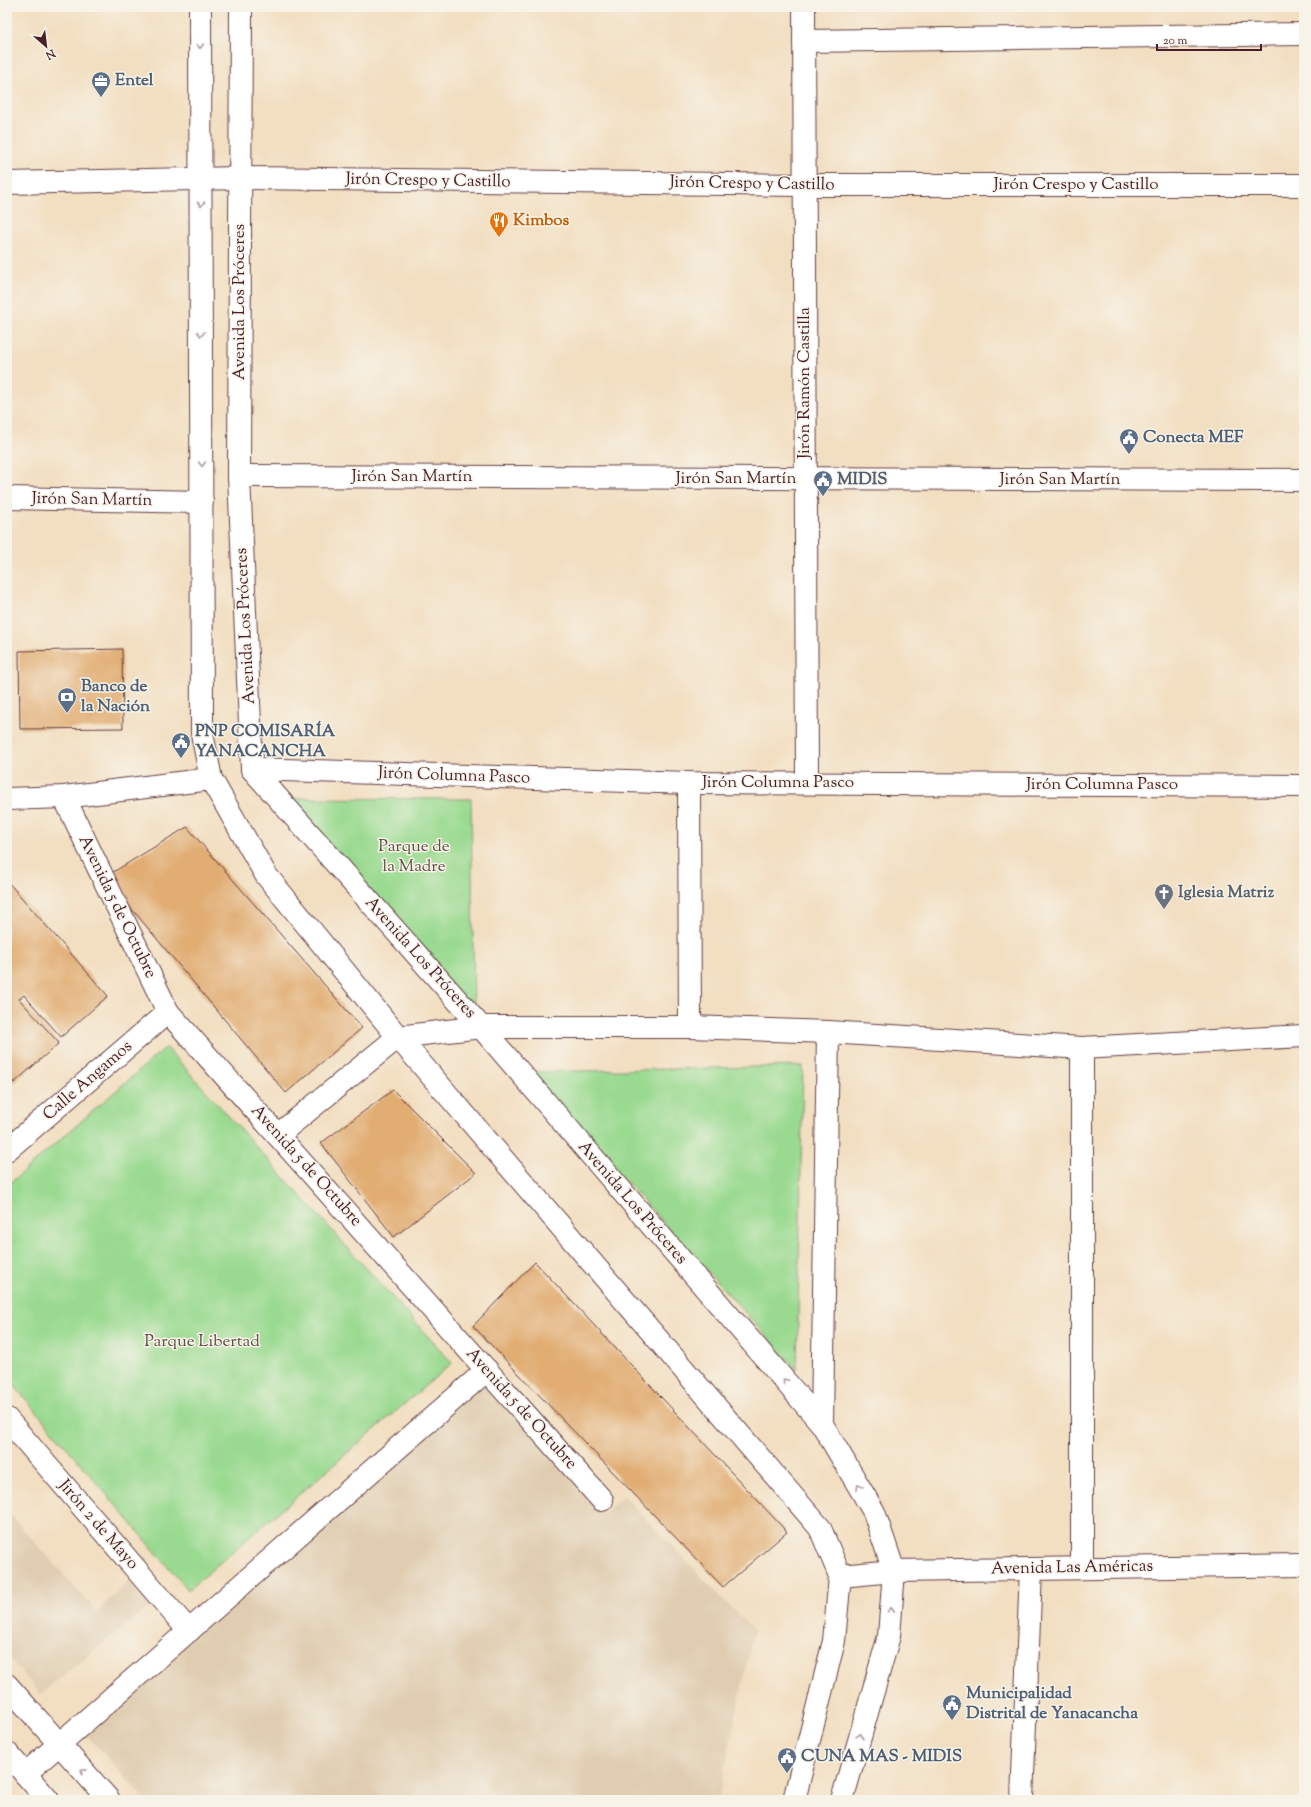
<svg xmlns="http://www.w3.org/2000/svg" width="1311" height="1807" font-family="'Sorts Mill Goudy',serif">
<rect width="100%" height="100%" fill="#f7f3e8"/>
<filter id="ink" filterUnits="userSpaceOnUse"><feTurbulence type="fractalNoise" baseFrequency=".025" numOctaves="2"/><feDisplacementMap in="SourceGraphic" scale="8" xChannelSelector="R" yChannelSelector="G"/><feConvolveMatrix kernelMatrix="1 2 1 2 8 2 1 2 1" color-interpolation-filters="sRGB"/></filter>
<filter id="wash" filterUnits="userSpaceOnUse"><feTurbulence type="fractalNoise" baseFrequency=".012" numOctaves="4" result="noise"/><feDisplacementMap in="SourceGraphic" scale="16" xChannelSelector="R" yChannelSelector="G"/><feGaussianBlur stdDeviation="0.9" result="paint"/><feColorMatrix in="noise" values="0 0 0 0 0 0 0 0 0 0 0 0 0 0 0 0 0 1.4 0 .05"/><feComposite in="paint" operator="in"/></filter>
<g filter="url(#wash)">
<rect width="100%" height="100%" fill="#f2dec0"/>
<g fill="#e0cdb1">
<path d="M487,1380L604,1513L624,1496L754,1631L718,1800H146L84,1732Z"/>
<path d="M7,1511L97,1612L130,1579L150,1606L40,1694L7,1655Z"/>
</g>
<g fill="#9ada90" stroke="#727c5e">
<path d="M286,798L471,799L474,1013Z"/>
<path d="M166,1047L452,1363L188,1590L7,1377V1186Z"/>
<path d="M803,1066L797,1370L527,1072Z"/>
</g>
<g id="blocks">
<g fill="#e1ad73">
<path d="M122,649L123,728L20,729L19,651Z"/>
<path d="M187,827L362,1028L286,1093L105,877Z"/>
<path d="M7,881L108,996L61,1037L24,995L19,999L59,1043L14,1083L7,1074Z"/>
<path d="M393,1090L476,1173L394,1237L321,1143Z"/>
<path d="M535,1262L787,1532L723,1587L473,1326Z"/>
</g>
</g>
</g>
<g filter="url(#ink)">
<use href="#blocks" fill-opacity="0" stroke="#633c41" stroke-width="1"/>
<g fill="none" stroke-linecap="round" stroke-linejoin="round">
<defs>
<g id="minor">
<path d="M200,7L202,733L211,779L266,875L398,1037L820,1528L840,1576L834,1641L794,1800"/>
<path d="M241,7L239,476L252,769L481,1027L822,1424L874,1512L894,1571L889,1636L842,1800"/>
<path d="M804,7L807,783"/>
<path d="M804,41L1304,34"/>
<path d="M7,183L240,178L804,185H1304"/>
<path d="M239,476L1304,480"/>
<path d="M7,498L202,502"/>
<path d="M252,769L689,783L1304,786"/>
<path d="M689,783L690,1027"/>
<path d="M64,797L168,1012L602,1500"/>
<path d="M7,799L64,797L211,779"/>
<path d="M1082,1048V1568"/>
<path d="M278,1135L398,1037L481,1027H690L828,1032L1082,1048L1304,1036"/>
<path d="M7,1150L168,1012"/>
<path d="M7,1419L189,1631"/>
<path d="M822,1424L828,1032"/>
<path d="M840,1576L894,1571L1304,1565"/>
<path d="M7,1685L109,1800"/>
<path d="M7,1753L48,1800"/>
<path d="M25,1774L487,1370"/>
<path d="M1022,1800L1031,1569"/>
</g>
</defs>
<use href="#minor" stroke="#633c41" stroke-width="24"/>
<use href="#minor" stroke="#fff" stroke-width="22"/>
</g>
<defs><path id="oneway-chevron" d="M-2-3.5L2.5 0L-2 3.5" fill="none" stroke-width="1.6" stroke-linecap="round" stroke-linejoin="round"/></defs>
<g stroke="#ae9aa0">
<use href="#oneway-chevron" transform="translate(200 46) rotate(90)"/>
<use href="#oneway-chevron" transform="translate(201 204) rotate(90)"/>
<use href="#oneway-chevron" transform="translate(201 334) rotate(90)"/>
<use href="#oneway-chevron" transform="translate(202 464) rotate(90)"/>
<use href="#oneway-chevron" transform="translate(785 1381) rotate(-131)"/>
<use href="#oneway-chevron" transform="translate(859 1487) rotate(-120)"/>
<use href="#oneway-chevron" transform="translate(891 1610) rotate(-86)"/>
<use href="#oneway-chevron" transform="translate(860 1736) rotate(-74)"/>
<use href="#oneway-chevron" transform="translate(83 1771) rotate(-132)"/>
</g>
</g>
<defs>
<symbol id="office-pin" viewBox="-11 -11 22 30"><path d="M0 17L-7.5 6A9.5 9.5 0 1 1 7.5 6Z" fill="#5c6f8a" stroke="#f7f3e8"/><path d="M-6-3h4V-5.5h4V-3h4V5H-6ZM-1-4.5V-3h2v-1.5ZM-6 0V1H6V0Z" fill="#fff"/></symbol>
<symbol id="restaurant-pin" viewBox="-11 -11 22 30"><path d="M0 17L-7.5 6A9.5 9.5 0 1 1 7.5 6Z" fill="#e8710a" stroke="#f7f3e8"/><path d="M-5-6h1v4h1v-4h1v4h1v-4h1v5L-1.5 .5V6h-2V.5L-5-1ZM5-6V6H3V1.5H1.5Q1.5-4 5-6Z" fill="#fff"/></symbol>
<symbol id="civic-pin" viewBox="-11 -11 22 30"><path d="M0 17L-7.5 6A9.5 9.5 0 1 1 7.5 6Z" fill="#5c6f8a" stroke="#f7f3e8"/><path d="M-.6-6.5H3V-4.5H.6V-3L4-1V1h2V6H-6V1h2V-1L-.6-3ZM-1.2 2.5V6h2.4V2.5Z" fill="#fff"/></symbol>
<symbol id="bank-pin" viewBox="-11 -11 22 30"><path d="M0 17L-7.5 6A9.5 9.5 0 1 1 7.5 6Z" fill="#5c6f8a" stroke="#f7f3e8"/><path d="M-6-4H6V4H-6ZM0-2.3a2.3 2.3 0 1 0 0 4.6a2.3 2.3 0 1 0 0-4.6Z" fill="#fff"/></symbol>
<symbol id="church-pin" viewBox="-11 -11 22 30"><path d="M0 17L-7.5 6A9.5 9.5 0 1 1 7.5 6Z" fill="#6b7280" stroke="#f7f3e8"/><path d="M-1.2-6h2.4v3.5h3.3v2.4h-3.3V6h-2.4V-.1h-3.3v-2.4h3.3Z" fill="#fff"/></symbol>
</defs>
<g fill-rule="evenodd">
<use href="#office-pin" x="90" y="70" width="22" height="30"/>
<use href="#restaurant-pin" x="488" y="210" width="22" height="30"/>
<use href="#civic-pin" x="1118" y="427" width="22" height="30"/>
<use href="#civic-pin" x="812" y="469" width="22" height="30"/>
<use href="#bank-pin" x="56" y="686" width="22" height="30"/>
<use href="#civic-pin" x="170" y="731" width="22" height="30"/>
<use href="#church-pin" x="1153" y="882" width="22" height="30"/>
<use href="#civic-pin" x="941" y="1693" width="22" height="30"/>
<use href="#civic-pin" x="776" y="1746" width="22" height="30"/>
</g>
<g text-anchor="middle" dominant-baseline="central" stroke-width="3" stroke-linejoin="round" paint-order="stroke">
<g font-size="17" font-weight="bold" fill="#4e5e75" stroke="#f7f3e8" text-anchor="start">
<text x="115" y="81">Entel</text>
<text x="1143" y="438">Conecta MEF</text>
<text x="837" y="480">MIDIS</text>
<text x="81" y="687">Banco de<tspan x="81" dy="20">la Nación</tspan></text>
<text x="195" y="732">PNP COMISARÍA<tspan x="195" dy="20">YANACANCHA</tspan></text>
<text x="966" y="1694">Municipalidad<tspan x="966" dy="20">Distrital de Yanacancha</tspan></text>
<text x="801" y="1757">CUNA MAS - MIDIS</text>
</g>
<g font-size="17" fill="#4a1f2b" stroke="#f7f3e8">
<text transform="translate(428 181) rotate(1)">Jirón Crespo y Castillo</text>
<text transform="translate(752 184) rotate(1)">Jirón Crespo y Castillo</text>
<text x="1076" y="185">Jirón Crespo y Castillo</text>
<text transform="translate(240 302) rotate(-90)">Avenida Los Próceres</text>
<text transform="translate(805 383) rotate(-90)">Jirón Ramón Castilla</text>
<text x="412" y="477">Jirón San Martín</text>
<text x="736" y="479">Jirón San Martín</text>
<text x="1060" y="480">Jirón San Martín</text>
<text transform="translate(92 500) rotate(1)">Jirón San Martín</text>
<text transform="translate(246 626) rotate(-93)">Avenida Los Próceres</text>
<text transform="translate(454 776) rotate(2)">Jirón Columna Pasco</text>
<text x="778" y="783">Jirón Columna Pasco</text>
<text x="1102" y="785">Jirón Columna Pasco</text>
<text transform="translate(117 907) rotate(64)">Avenida 5 de Octubre</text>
<text transform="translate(420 958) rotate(48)">Avenida Los Próceres</text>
<text transform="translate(88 1081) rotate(-41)">Calle Angamos</text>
<text transform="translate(306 1166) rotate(48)">Avenida 5 de Octubre</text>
<text transform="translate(632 1203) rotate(49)">Avenida Los Próceres</text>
<text transform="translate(521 1409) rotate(48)">Avenida 5 de Octubre</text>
<text transform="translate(98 1525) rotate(49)">Jirón 2 de Mayo</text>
<text transform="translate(1072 1568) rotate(-1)">Avenida Las Américas</text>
</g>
<g font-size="17" font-weight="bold" fill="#c56008" stroke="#f7f3e8" text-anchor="start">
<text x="513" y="221">Kimbos</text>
</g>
<g font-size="17" fill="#5e4e44" stroke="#f7f3e8">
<text x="414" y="847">Parque de<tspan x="414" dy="20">la Madre</tspan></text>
<text x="202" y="1342">Parque Libertad</text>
</g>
<g font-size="17" font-weight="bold" fill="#5b616d" stroke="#f7f3e8" text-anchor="start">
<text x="1178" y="893">Iglesia Matriz</text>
</g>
</g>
<rect width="1311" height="1807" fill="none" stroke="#f7f3e8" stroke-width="24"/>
<g transform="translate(46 46) rotate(152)" stroke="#f7f3e8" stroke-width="3" paint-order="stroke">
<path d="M0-3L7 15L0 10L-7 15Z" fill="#4a1f2b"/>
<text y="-6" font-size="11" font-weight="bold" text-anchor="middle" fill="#4a1f2b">N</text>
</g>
<path d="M1157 44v6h104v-6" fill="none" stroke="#4a1f2b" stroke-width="2"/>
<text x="1163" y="44" font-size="12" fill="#4a1f2b" stroke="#f7f3e8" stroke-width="3" paint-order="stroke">20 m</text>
</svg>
